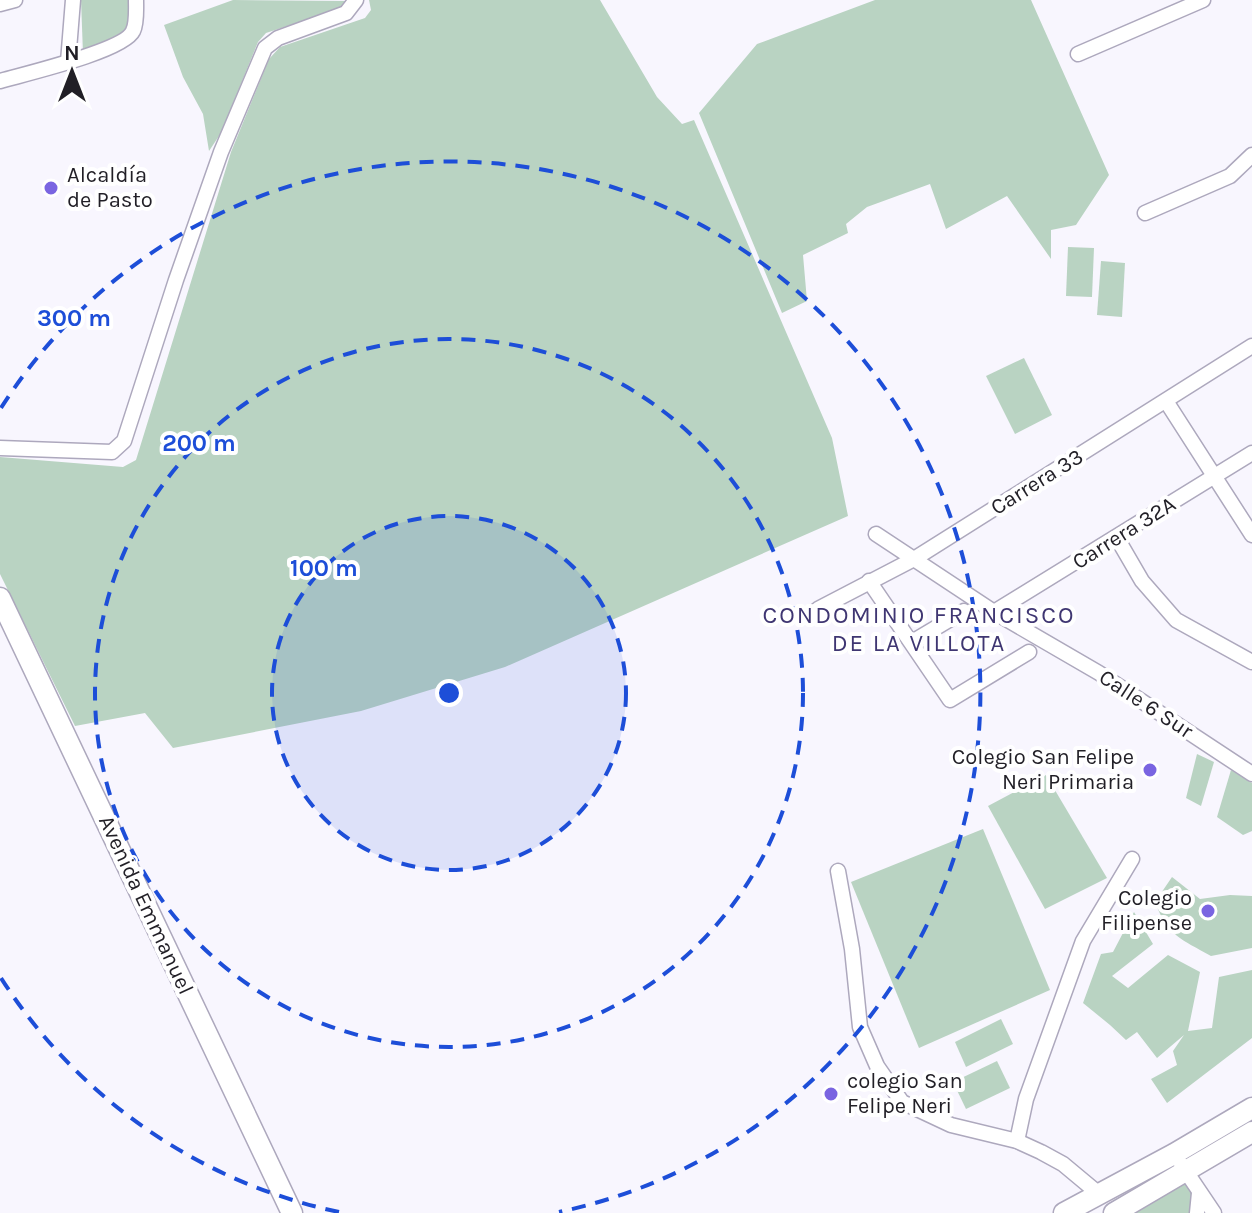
<svg xmlns="http://www.w3.org/2000/svg" width="1252" height="1213" font-family="Karla,sans-serif">
<rect width="100%" height="100%" fill="#f8f6fe"/>
<g fill="#b9d3c2">
<path d="M81,0H132L133,28L83,54Z"/>
<path d="M233,0L347,1L342,8L266,33L258,42L221,133L209,151L203,114L183,77L164,25Z"/>
<path d="M369,0H600L657,97L682,124L694,120L832,438L848,516L505,667L361,711L173,748L145,713L75,726L0,574V457L123,467L136,460L231,152L269,59L280,47L365,18L371,10Z"/>
<path d="M875,0H1031L1109,175L1076,225L1051,230V259L1007,196L946,229L930,184L867,207L846,224L848,233L803,255L807,301L782,313L699,113L757,44Z"/>
<path d="M1068,247L1094,248L1092,297L1066,296Z"/>
<path d="M1101,261L1125,263L1122,317L1097,315Z"/>
<path d="M1024,358L1052,415L1015,434L986,376Z"/>
<path d="M1197,754L1214,762L1201,806L1186,798Z"/>
<path d="M1231,770L1252,783V831L1243,835L1217,817Z"/>
<path d="M1046,775L1107,878L1045,909L988,806Z"/>
<path d="M983,829L1050,990L919,1048L851,882Z"/>
<path d="M1172,877L1200,899L1230,895L1252,896V948L1211,956C1181,939 1168,936 1155,902Z"/>
<path d="M1134,912L1153,944L1112,976L1128,988L1168,955L1200,972L1188,1031L1212,1028L1219,977L1252,970V1038L1167,1103L1151,1079L1177,1065L1173,1051L1184,1035L1157,1058L1137,1032L1126,1040L1110,1025L1083,1003L1101,954L1113,952Z"/>
<path d="M1001,1019L1013,1044L966,1067L955,1042Z"/>
<path d="M997,1061L1010,1088L966,1109L953,1082Z"/>
<path d="M1184,1178L1195,1192L1192,1213H1134Z"/>
</g>
<g fill="none" stroke-linecap="round" stroke-linejoin="round">
<defs>
<g id="street">
<path d="M0,4L15,0"/>
<path d="M1078,54L1203,0"/>
<path d="M68,62L73,0"/>
<path d="M0,81C24,74 124,51 133,31C137,23 136,9 136,0"/>
<path d="M1145,213L1230,176L1252,155"/>
<path d="M1166,401L1252,535"/>
<path d="M0,448L112,452L124,441L176,280L221,152L265,48L278,38L346,13L356,0"/>
<path d="M876,534L994,612L1099,673L1252,774"/>
<path d="M1117,538L1142,581L1176,620L1252,662"/>
<path d="M869,581L950,700L1029,652"/>
<path d="M818,609L914,559L1252,346"/>
<path d="M994,612L1252,453"/>
<path d="M912,642L964,611"/>
<path d="M838,871L852,949L860,1027L877,1066L902,1102L951,1125L1017,1141L1041,1152L1063,1164L1099,1194"/>
<path d="M1017,1141L1026,1099L1083,941L1132,859"/>
<path d="M1181,1164L1214,1213"/>
<path d="M1197,1213L1199,1193"/>
</g>
<g id="secondary">
<path d="M0,598L292,1213"/>
<path d="M1064,1213L1174,1154L1252,1108"/>
<path d="M1114,1213L1252,1132"/>
</g>
</defs>
<use href="#street" stroke="#ada8bd" stroke-width="17"/>
<use href="#secondary" stroke="#ada8bd" stroke-width="23"/>
<use href="#street" stroke="#fff" stroke-width="14"/>
<use href="#secondary" stroke="#fff" stroke-width="20"/>
</g>
<circle cx="449" cy="693" r="177" fill="#1d4ed8" fill-opacity=".12"/>
<g fill="none" stroke="#1d4ed8" stroke-width="4" stroke-dasharray="14 10">
<circle cx="449" cy="693" r="177"/>
<circle cx="449" cy="693" r="354"/>
<path d="M339 1212A531 531 0 0 1 1 978M1 408A531 531 0 1 1 559 1212"/>
</g>
<g fill="#7a65e1" stroke="#fff" stroke-width="3">
<circle cx="51" cy="188" r="8"/>
<circle cx="1150" cy="770" r="8"/>
<circle cx="1208" cy="911" r="8"/>
<circle cx="831" cy="1094" r="8"/>
</g>
<g text-anchor="middle" dominant-baseline="central" stroke-width="8" stroke-linejoin="round" paint-order="stroke">
<g font-size="22" fill="#211f26" stroke="#fff" text-anchor="start">
<text x="67" y="175">Alcaldía<tspan x="67" dy="25">de Pasto</tspan></text>
<text x="1134" y="757" text-anchor="end">Colegio San Felipe<tspan x="1134" dy="25">Neri Primaria</tspan></text>
<text x="1192" y="898" text-anchor="end">Colegio<tspan x="1192" dy="25">Filipense</tspan></text>
<text x="847" y="1081">colegio San<tspan x="847" dy="25">Felipe Neri</tspan></text>
</g>
<g font-size="22" fill="#211f26" stroke="#fff">
<text transform="translate(1037 482) rotate(-32)">Carrera 33</text>
<text transform="translate(1124 533) rotate(-32)">Carrera 32A</text>
<text transform="translate(1146 704) rotate(33)">Calle 6 Sur</text>
<text transform="translate(146 905) rotate(65)">Avenida Emmanuel</text>
</g>
<g font-size="24" letter-spacing="2" fill="#3f3672" stroke="#fff">
<text x="919" y="615">CONDOMINIO FRANCISCO<tspan x="919" dy="28">DE LA VILLOTA</tspan></text>
</g>
</g>
<circle cx="449" cy="693" r="12" fill="#1d4ed8" stroke="#fff" stroke-width="4"/>
<g font-size="24" text-anchor="middle" font-weight="bold" fill="#1d4ed8" stroke="#fff" stroke-width="8" stroke-linejoin="round" paint-order="stroke">
<text x="74" y="326">300 m</text>
<text x="199" y="451">200 m</text>
<text x="324" y="576">100 m</text>
</g>
<g transform="translate(72 72)" stroke="#ffffff" stroke-width="6" paint-order="stroke">
<path d="M0-6L14 30L0 20L-14 30Z" fill="#211f26"/>
<text y="-12" font-size="22" font-weight="bold" text-anchor="middle" fill="#211f26">N</text>
</g>
</svg>
